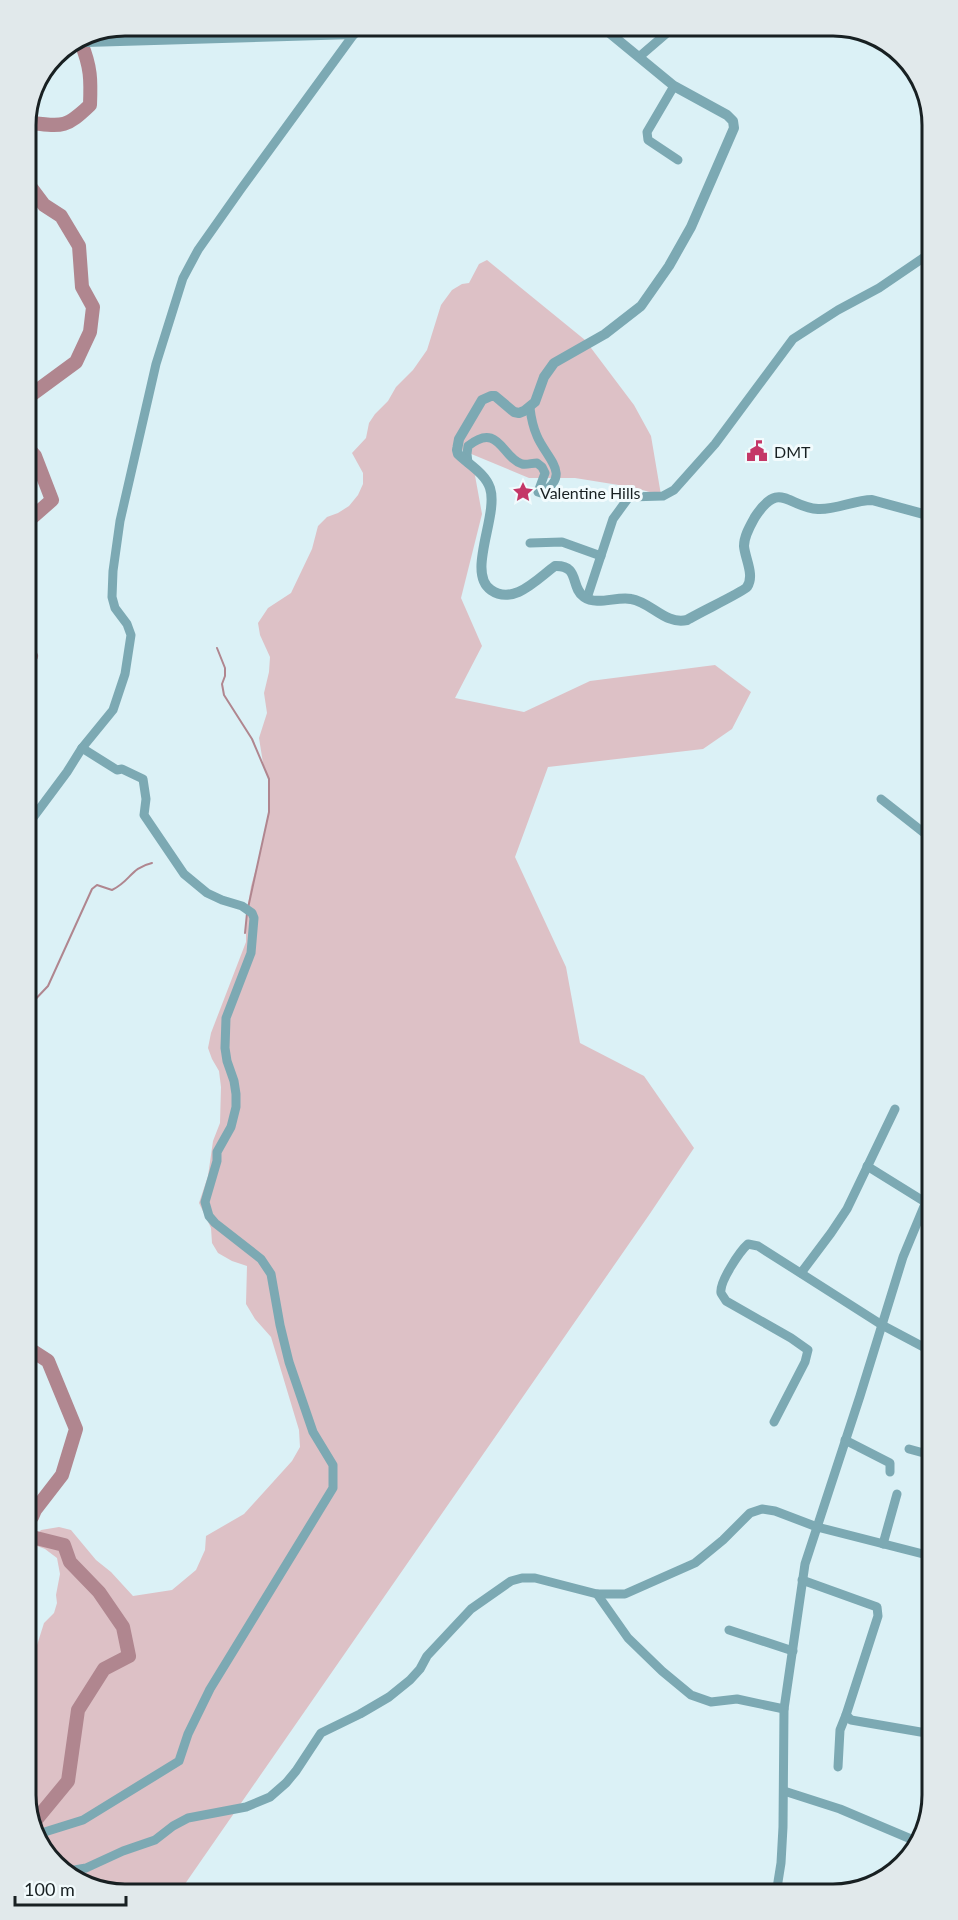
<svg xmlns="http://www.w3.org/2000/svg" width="958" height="1920" font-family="Lato,sans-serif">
<rect width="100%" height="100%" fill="#dbf1f6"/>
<path fill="#ddc1c6" d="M487,260L585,340L634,405L651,436L661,495L631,487L575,478H529L452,446L474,470L482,514L461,598L482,646L455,698L524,712L590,681L715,665L751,692L732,729L703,749L548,767L515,857L566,967L580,1043L644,1076L694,1148L649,1215L178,1894H118L65,1874L33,1833L32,1661L44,1623L54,1613L57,1603L56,1595L60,1574L57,1558L45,1549L32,1544V1540L41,1530L59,1527L71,1530L96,1560L111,1572L133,1596L172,1590L196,1570L205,1550L206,1536L244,1514L292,1461L300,1447L299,1430L271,1337L255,1319L246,1304L247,1266L232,1261L218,1253L212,1243L211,1228L199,1203L208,1176L213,1141L220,1123L221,1087L219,1071L212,1059L208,1048L211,1033L246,942V917L251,886L261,851L269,812V779L263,763L259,738L267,713L264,693L269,672L270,657L260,635L258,623L268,608L291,593L312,549L318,526L327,517L338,513L349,506L358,495L363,484V473L352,453L366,438L369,423L375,414L388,401L396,387L413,370L427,350L441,305L452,290L462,284L469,283L479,264Z"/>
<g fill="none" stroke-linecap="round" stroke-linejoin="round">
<g stroke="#b0868f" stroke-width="2">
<path d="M217,648L225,668V676L222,684L224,695L252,739L269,779V812L248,908"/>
<path d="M245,933L247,913"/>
<path d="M29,1006L48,986L92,889L97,885L112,890C131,881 130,868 152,863"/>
</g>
<g stroke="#b0868f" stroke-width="14">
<path d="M26,133L33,123C63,127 67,127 90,105C91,80 91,67 81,43"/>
<path d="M26,181L44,205L61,216L79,246L82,287L93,307L90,332L76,362L27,398"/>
<path d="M27,447L35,456L52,500L27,522"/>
<path d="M28,651L31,656L28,660"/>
<path d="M31,1350L48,1361L76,1429L62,1475L35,1510L32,1517"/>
<path d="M32,1537L64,1545L70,1562L99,1592L123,1627L129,1656L104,1669L78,1710L68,1781L35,1821H33"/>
</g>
<g stroke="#7ca9b3" stroke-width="9">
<path d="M639,57L675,26"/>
<path d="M674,86L647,132L648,140L678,160"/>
<path d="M468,463L467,454L468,446C499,421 502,458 522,464C527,465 532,463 537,463L542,467L545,473L538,492L541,493C573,475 546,458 537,436C533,427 531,417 530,408"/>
<path d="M530,543L562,542L601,556"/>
<path d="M587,598L613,519L629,497L663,496L674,490L715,444L793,339L838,310L879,288L926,256"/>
<path d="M881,799L928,836"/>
<path d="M29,823L67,772L82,748L113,710L125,674L131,635L127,624L115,608L112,597L113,571L120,521L156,364L183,278L198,250L241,189L354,34"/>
<path d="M867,1166L925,1202"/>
<path d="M801,1273L831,1233L847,1209L895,1109"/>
<path d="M774,1422L805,1362L808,1350L791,1338L726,1301C725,1299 722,1295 721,1293C719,1282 740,1251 748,1244L758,1246L882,1325L931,1351"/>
<path d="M845,1440L890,1463V1472"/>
<path d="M909,1449L931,1455"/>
<path d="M883,1544L897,1494"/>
<path d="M802,1580L877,1607L878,1616L846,1715L851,1720L932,1734"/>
<path d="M597,1594L628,1638L662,1671L691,1695L711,1702L737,1699L784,1709"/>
<path d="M729,1630L793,1651"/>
<path d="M838,1767L840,1730L846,1715"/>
<path d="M784,1791L840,1809L918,1842"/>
<path d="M35,1835L83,1820L179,1761L188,1734L210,1689L333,1488V1465L313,1432L289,1362L280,1325L271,1274L261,1259L215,1223L209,1216L205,1202L217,1161V1152L231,1127L236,1107V1094L234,1081L227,1061L225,1048L226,1018L251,953L254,918L252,913L242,906L222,900L207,893L184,874L144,815L146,799L143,779L122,769L117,770L82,748"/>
<path d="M63,1872L86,1868L123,1851L155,1840L173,1826L188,1818L246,1807L270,1797L286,1783L296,1771L321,1733L360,1714L389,1697L410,1680L420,1669L427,1656L471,1609L511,1581L522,1578H535L597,1594H625L695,1563L723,1540L750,1513L762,1509L775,1511L817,1527L931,1556"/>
<path d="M777,1888L781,1863L783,1827L784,1709L805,1564L860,1396L903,1257L930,1192"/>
</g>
<g stroke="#7ca9b3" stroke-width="10">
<path d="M601,26L674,86L727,115L733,121L734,128L691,227L669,266L641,306L605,334L554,363L544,377L535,402L524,411L519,413L514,412L495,396H491L482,400L459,439L457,450L458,454C468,464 485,473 490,488C499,515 466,573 491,590C514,606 538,578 555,566C580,565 570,587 584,597C597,606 617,596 631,599C651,602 665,625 687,620C696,614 743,592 747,587C755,575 745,559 744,546C744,536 750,526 755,517C780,479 787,507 818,509C836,510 854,500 872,500L927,515"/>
<path d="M86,42L354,34L361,26"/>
</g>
</g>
<defs>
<symbol id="civic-bare" viewBox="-9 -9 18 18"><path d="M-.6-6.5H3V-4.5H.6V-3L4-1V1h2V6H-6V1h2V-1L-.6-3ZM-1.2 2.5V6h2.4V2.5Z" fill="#c43767" stroke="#f2fbfd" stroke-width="2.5" paint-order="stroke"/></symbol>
<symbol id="sight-bare" viewBox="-9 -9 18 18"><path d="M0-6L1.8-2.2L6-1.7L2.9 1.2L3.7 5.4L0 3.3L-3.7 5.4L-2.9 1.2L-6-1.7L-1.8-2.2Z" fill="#c43767" stroke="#f2fbfd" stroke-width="2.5" paint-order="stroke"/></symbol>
</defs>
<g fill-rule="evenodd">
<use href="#civic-bare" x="742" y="436" width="30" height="30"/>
<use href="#sight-bare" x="508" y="477" width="30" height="30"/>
</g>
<g text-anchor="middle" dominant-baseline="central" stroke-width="6" stroke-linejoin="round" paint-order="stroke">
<g font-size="16" fill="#182022" stroke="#f2fbfd" text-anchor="start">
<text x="774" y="451">DMT</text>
<text x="540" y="492">Valentine Hills</text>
</g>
</g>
<path d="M0 0H958V1920H0ZM125 36H833A89 89 0 0 1 922 125V1795A89 89 0 0 1 833 1884H125A89 89 0 0 1 36 1795V125A89 89 0 0 1 125 36Z" fill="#e1e9eb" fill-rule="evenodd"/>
<path fill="none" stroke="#182022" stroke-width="3" d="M125 36H833A89 89 0 0 1 922 125V1795A89 89 0 0 1 833 1884H125A89 89 0 0 1 36 1795V125A89 89 0 0 1 125 36Z"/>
<path d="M15 1896v9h111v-9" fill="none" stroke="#182022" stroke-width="3"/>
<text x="24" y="1896" font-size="18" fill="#182022" stroke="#f2fbfd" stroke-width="4.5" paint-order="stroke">100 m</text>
</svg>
